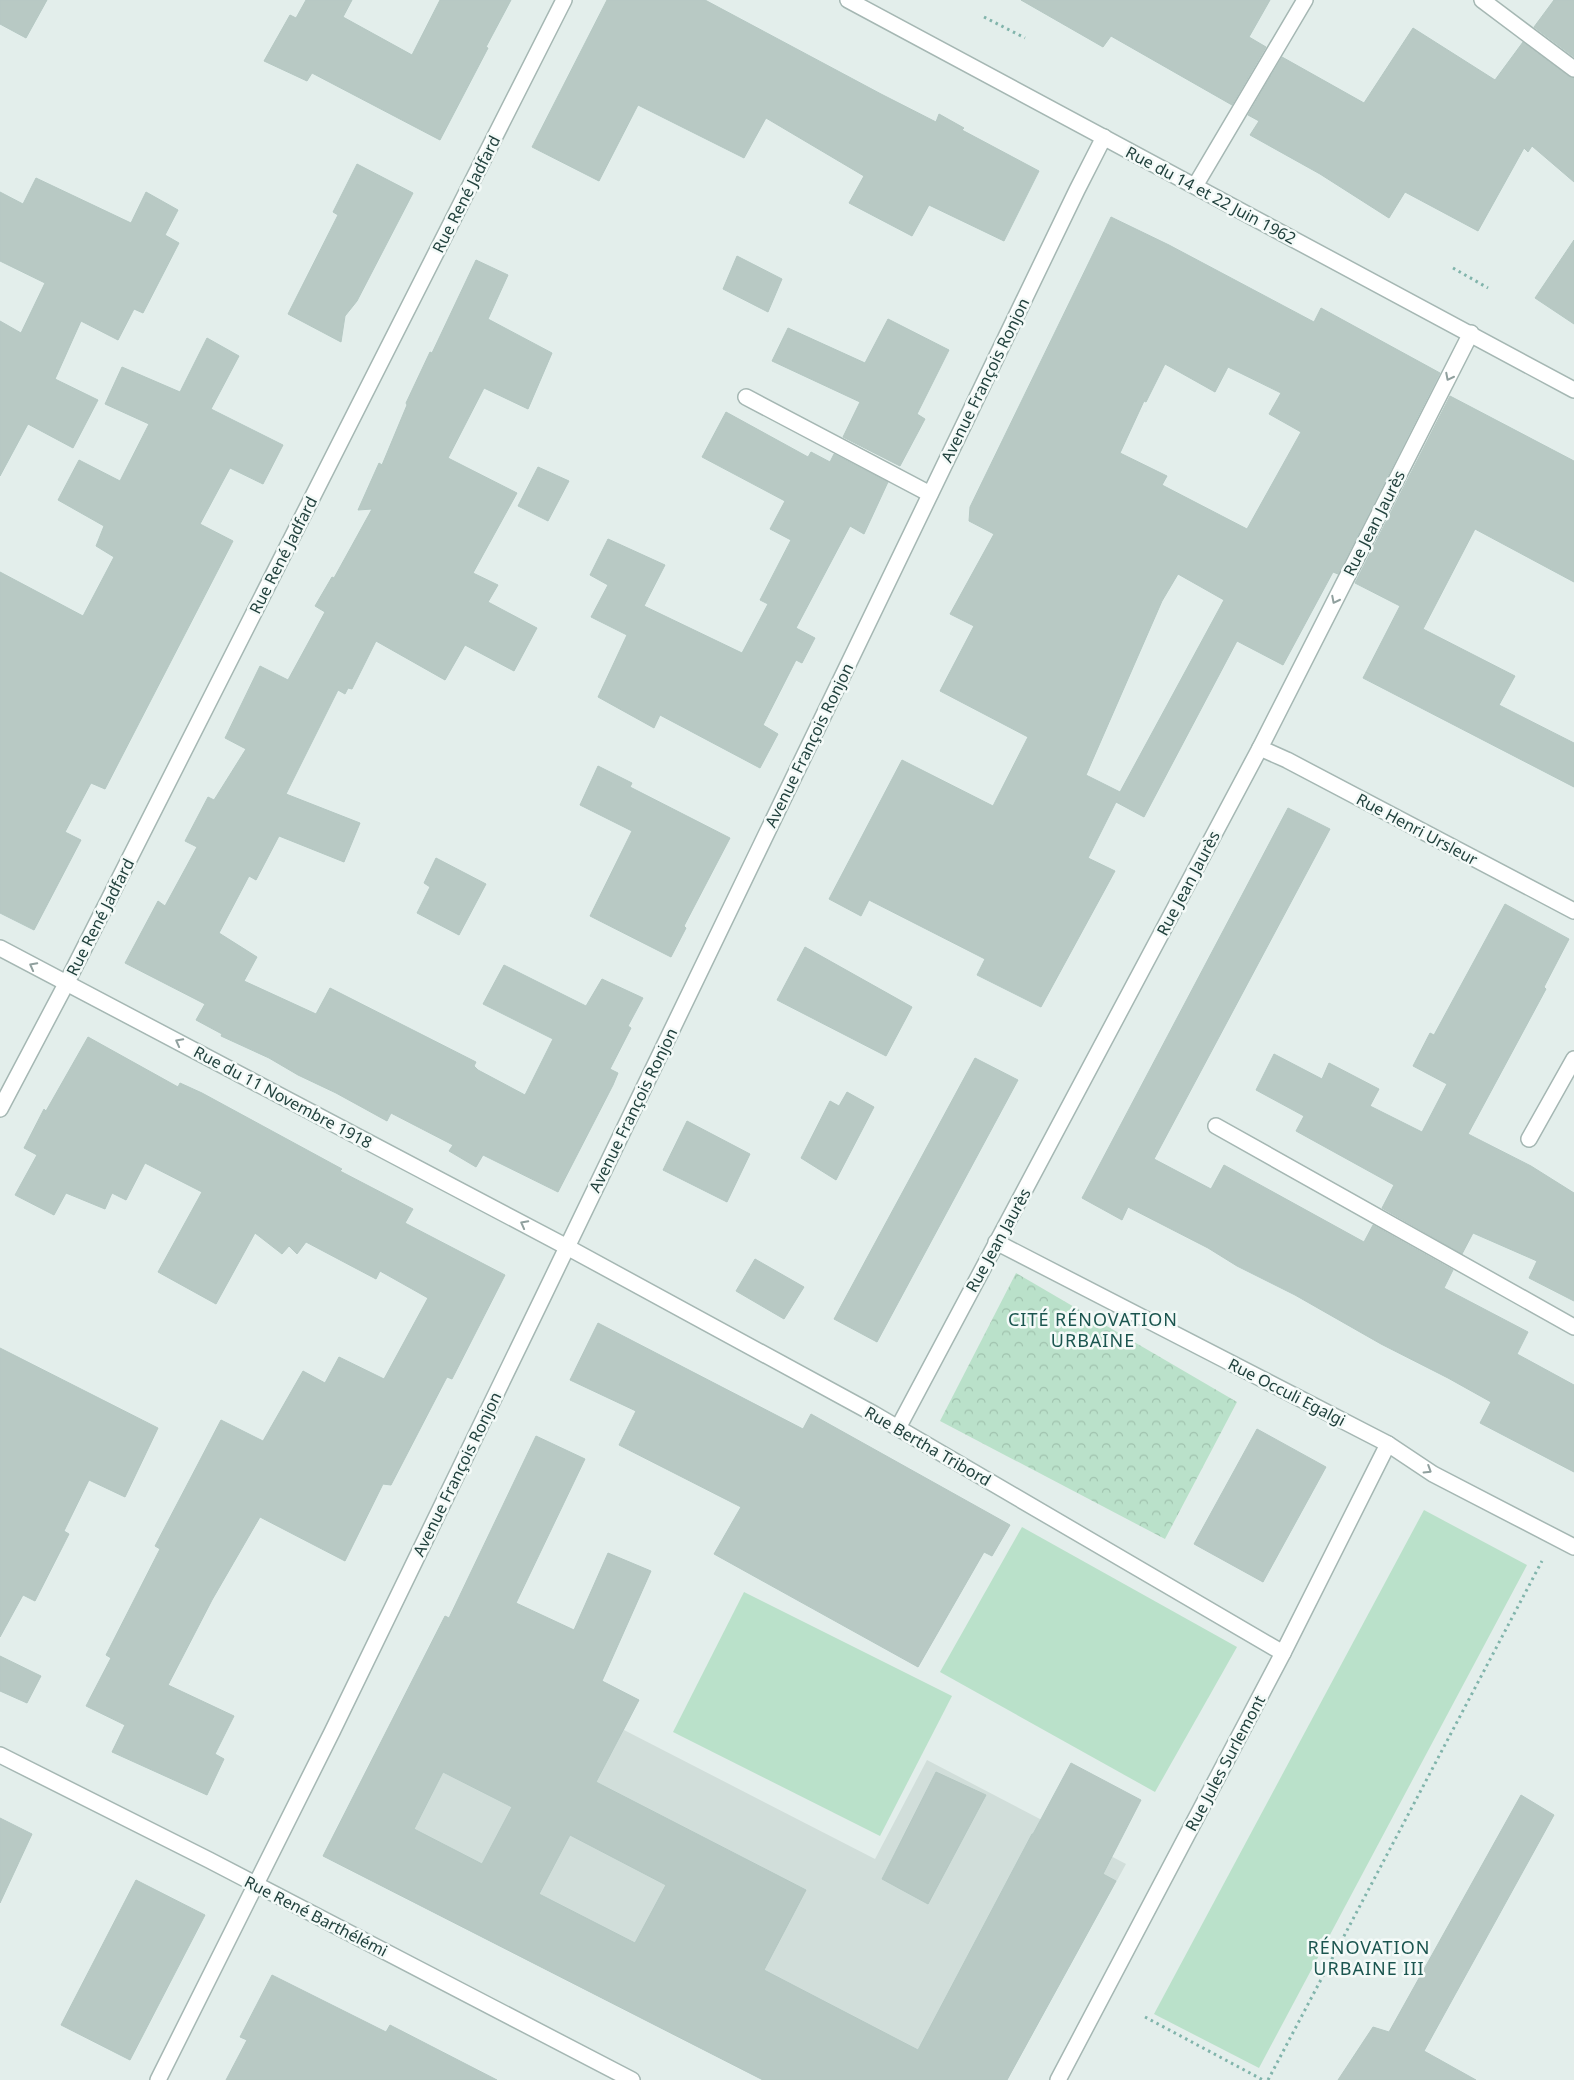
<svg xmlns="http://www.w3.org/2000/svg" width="1574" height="2080" font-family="'Noto Sans',sans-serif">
<defs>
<pattern id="park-crowns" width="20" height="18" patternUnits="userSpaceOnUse" patternTransform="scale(1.25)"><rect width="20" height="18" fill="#bae1ca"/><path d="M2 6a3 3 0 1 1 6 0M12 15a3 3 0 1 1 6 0" fill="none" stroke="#a0c2ae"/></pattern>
</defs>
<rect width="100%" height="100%" fill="#e3eeeb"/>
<path fill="#d1deda" d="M445,1616L577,1683L583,1671L639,1700L624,1730L875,1859L927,1760L1126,1864L1007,2080H763L323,1856Z"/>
<g fill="#bae1ca">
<path d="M1424,1510L1527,1565L1259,2068L1154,2014Z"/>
<path d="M1022,1527L1237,1647L1155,1792L940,1672Z"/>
<path d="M744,1592L952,1696L880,1836L673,1732Z"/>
</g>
<path fill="url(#park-crowns)" d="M1016,1273L1237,1402L1165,1539L940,1421Z"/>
<g fill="#b8c9c4" stroke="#b5c8c3" fill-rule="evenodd">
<path d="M0,0H47L26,38L0,24Z"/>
<path d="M306,0H352L343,17L412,55L440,0H511L486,47L488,48L440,140L312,73L307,81L264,61L290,15L296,18Z"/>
<path d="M607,0H705L881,94L936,122L939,114L964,128L962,130L1039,171L1004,241L929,205L912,236L849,203L864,176L766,118L744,158L638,105L599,181L532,147Z"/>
<path d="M1021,0H1270L1249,37L1266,47L1232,105L1111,36L1103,47Z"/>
<path d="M1554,0H1574V57L1534,27Z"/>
<path d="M1413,28L1495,80L1523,42L1568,76L1574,78V182L1532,146L1528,152L1524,148L1478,231L1405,192L1389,218L1320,174L1250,135L1259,121L1248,115L1282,57L1364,103Z"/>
<path d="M357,164L413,193L357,301L345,316L341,342L288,314L338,215L333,212Z"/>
<path d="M36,178L131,223L146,192L178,210L165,235L179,243L143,313L134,309L118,340L81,321L55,379L98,400L73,448L28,424L0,476V321L21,333L45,283L0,261V192L23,204Z"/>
<path d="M1111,217L1169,245L1314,322L1321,308L1440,373L1338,574L1333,572L1283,665L1237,641L1144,817L1116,802L1088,858L1115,871L1041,1007L977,975L985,959L869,900L861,916L829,899L902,760L993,806L1028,737L940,691L974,626L950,614L994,534L969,521L970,507ZM1165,364L1215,392L1228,367L1281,393L1269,414L1301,432L1247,529L1162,485L1167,476L1120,453L1144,401L1146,402ZM1178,574L1224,600L1120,792L1086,775L1162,601Z"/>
<path d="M1574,240V324L1535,298Z"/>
<path d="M737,256L782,279L768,312L723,289Z"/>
<path d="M476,260L508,275L488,319L552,353L528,409L484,388L448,458L517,493L473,573L498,585L488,602L537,628L514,671L465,645L445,680L376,641L352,689L348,688L345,694L338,690L286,794L360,823L344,862L279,836L256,880L249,876L219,933L257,957L244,981L316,1014L330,988L476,1062L474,1066L478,1070L525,1095L553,1039L483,1004L504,965L586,1006L602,979L643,998L628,1026L631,1028L610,1069L618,1073L613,1085L558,1192L483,1155L476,1167L449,1151L453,1145L391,1113L387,1121L336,1093L298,1075L269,1058L221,1036L222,1034L196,1020L205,1004L125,963L158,901L165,906L197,847L185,841L208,797L214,800L246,749L225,738L260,666L288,680L325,612L315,606L332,577L334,578L372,509L358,510L379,463L382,465L407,405L406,403L430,352L432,353Z"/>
<path d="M888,319L949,350L917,414L925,419L900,466L843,437L860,402L772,361L788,328L865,363Z"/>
<path d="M207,338L239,356L211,409L283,445L263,484L230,468L200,524L233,541L105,789L91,783L65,832L81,840L34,930L0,913V572L83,616L114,557L96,546L104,526L58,500L79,460L120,481L149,424L105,404L122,367L180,392Z"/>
<path d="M1450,396L1574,461V582L1475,529L1423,629L1515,676L1499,705L1574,743V787L1363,678L1400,606L1355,583Z"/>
<path d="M726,412L808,457L811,452L830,462L834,454L888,482L864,534L850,526L796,628L815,638L802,663L796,660L763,725L778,734L760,768L660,715L654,728L598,697L627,635L591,617L608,585L590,575L608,539L665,565L644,606L742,653L768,604L760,600L791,540L770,529L785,501L702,457Z"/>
<path d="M538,467L569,481L548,521L518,506Z"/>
<path d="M598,766L632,783L630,787L730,838L684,926L686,928L671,957L590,916L632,831L580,805Z"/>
<path d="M1288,808L1330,829L1154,1159L1211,1189L1224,1165L1364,1242L1373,1225L1453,1270L1444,1288L1528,1332L1517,1354L1574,1385V1472L1480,1423L1491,1402L1448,1378L1381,1344L1295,1295L1237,1266L1208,1248L1128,1207L1122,1220L1082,1198Z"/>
<path d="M436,858L486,884L459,935L417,913L430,887L424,883Z"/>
<path d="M1505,904L1569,939L1544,987L1546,989L1468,1134L1531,1166L1574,1193V1301L1529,1278L1537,1261L1473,1233L1462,1254L1382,1208L1394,1185L1296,1131L1304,1116L1256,1090L1274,1054L1322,1079L1329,1063L1379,1089L1370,1106L1422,1132L1447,1084L1413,1066L1430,1033L1434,1035Z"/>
<path d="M805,947L912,1007L886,1056L777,1000Z"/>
<path d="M88,1037L178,1087L180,1083L202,1093L342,1169L340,1171L413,1209L405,1223L505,1275L452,1379L447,1377L391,1485L383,1484L345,1561L260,1517L212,1600L168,1685L234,1716L215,1754L224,1759L207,1795L112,1752L125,1725L86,1706L111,1658L106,1655L160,1549L155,1546L221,1420L263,1441L303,1371L325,1383L339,1357L384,1379L428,1298L380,1271L376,1279L306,1242L297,1254L289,1246L282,1254L255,1233L216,1304L158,1272L202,1192L145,1163L126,1200L112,1193L105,1209L66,1193L54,1215L15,1195L37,1155L24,1148L44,1109L46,1111Z"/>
<path d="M975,1058L1018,1080L877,1342L834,1319Z"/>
<path d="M847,1092L874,1107L836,1180L801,1158L830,1101L839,1106Z"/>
<path d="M687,1121L750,1154L727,1202L663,1170Z"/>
<path d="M755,1259L804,1287L784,1319L736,1291Z"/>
<path d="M598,1323L803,1429L811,1414L1010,1525L992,1556L984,1552L918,1667L714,1554L741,1507L619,1445L636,1411L570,1380Z"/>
<path d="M0,1348L158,1428L125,1497L89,1480L64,1531L69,1534L35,1601L23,1595L0,1637Z"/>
<path d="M1257,1429L1326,1467L1263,1582L1194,1544Z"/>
<path d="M536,1436L585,1459L516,1603L574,1630L608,1553L651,1571L602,1681L639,1700L596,1782L806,1890L764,1970L918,2050L1032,1834H1033L1071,1763L1141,1800L1103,1874L1116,1881L1007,2080H763L323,1856L445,1616L449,1618ZM443,1772L512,1807L482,1864L414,1829ZM570,1835L666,1885L635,1943L539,1894Z"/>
<path d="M0,1656L41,1676L27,1703L0,1691Z"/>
<path d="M936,1772L986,1795L928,1904L882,1879Z"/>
<path d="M1521,1795L1554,1815L1424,2051L1476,2080H1338L1373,2027L1389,2032Z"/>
<path d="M0,1818L32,1834L0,1903Z"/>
<path d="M136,1880L205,1915L130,2060L61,2025Z"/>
<path d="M272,1975L386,2032L390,2025L497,2080H226L247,2040L240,2037Z"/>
</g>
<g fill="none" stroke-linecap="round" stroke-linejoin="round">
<defs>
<g id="minor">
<path d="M848,0L1574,390"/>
<path d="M1482,0L1574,69"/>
<path d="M1195,186L1305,0"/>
<path d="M746,397L930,494"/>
<path d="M1260,748L1287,760L1574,911"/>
<path d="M0,948L567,1247L874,1414L1283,1653"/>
<path d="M0,1109L66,984L564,0"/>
<path d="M1216,1126L1574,1327"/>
<path d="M1529,1139L1574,1059"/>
<path d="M996,1242L1388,1444L1433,1474L1574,1547"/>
<path d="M898,1428L1260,748L1471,333"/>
<path d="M0,1755L209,1860L632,2080"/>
<path d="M158,2080L332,1732L543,1297L1077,190L1104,137"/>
<path d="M1058,2080L1283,1653L1388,1444"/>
</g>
</defs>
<use href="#minor" stroke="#a5b7b3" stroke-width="18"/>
<g stroke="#81b4ab" stroke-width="3" stroke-dasharray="2.5 4" stroke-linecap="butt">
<path d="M984,17L1025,38"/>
<path d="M1453,268L1488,288"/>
<path d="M1145,2017L1263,2080"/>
<path d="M1268,2080L1542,1561"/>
</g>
<use href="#minor" stroke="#fff" stroke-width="15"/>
</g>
<defs><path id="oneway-chevron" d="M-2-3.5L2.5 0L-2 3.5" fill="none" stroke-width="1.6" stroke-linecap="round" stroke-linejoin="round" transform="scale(1.25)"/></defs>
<g stroke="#90a09e">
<use href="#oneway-chevron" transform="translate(1449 377) rotate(117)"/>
<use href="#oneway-chevron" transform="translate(1335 600) rotate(117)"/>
<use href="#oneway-chevron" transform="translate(33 966) rotate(-152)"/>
<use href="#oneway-chevron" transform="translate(179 1042) rotate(-152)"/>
<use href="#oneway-chevron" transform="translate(524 1224) rotate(-152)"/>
<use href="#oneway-chevron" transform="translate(1428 1470) rotate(32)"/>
</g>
<g text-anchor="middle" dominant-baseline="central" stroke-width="5" stroke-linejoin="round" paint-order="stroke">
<g font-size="16" fill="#21413d" stroke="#f4faf8">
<text transform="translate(466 194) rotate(-63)">Rue René Jadfard</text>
<text transform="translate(1211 195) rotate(28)">Rue du 14 et 22 Juin 1962</text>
<text transform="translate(985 380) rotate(-64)">Avenue François Ronjon</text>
<text transform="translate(1374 523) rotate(-63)">Rue Jean Jaurès</text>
<text transform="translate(283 555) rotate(-63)">Rue René Jadfard</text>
<text transform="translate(809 745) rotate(-64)">Avenue François Ronjon</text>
<text transform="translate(1417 829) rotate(28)">Rue Henri Ursleur</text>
<text transform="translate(1188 883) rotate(-62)">Rue Jean Jaurès</text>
<text transform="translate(100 917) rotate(-63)">Rue René Jadfard</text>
<text transform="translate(283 1097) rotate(28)">Rue du 11 Novembre 1918</text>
<text transform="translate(633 1110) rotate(-64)">Avenue François Ronjon</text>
<text transform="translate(998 1240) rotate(-61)">Rue Jean Jaurès</text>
<text transform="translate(1287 1392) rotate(27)">Rue Occuli Egalgi</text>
<text transform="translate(928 1446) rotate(30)">Rue Bertha Tribord</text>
<text transform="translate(457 1474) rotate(-64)">Avenue François Ronjon</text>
<text transform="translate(1225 1763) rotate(-62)">Rue Jules Surlemont</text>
<text transform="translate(316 1916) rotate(27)">Rue René Barthélémi</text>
</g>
<g font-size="18" letter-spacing="1" fill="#1b554f" stroke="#f4faf8">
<text x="1093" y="1319">CITÉ RÉNOVATION<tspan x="1093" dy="21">URBAINE</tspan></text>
<text x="1369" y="1947">RÉNOVATION<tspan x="1369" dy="21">URBAINE III</tspan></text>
</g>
</g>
</svg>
